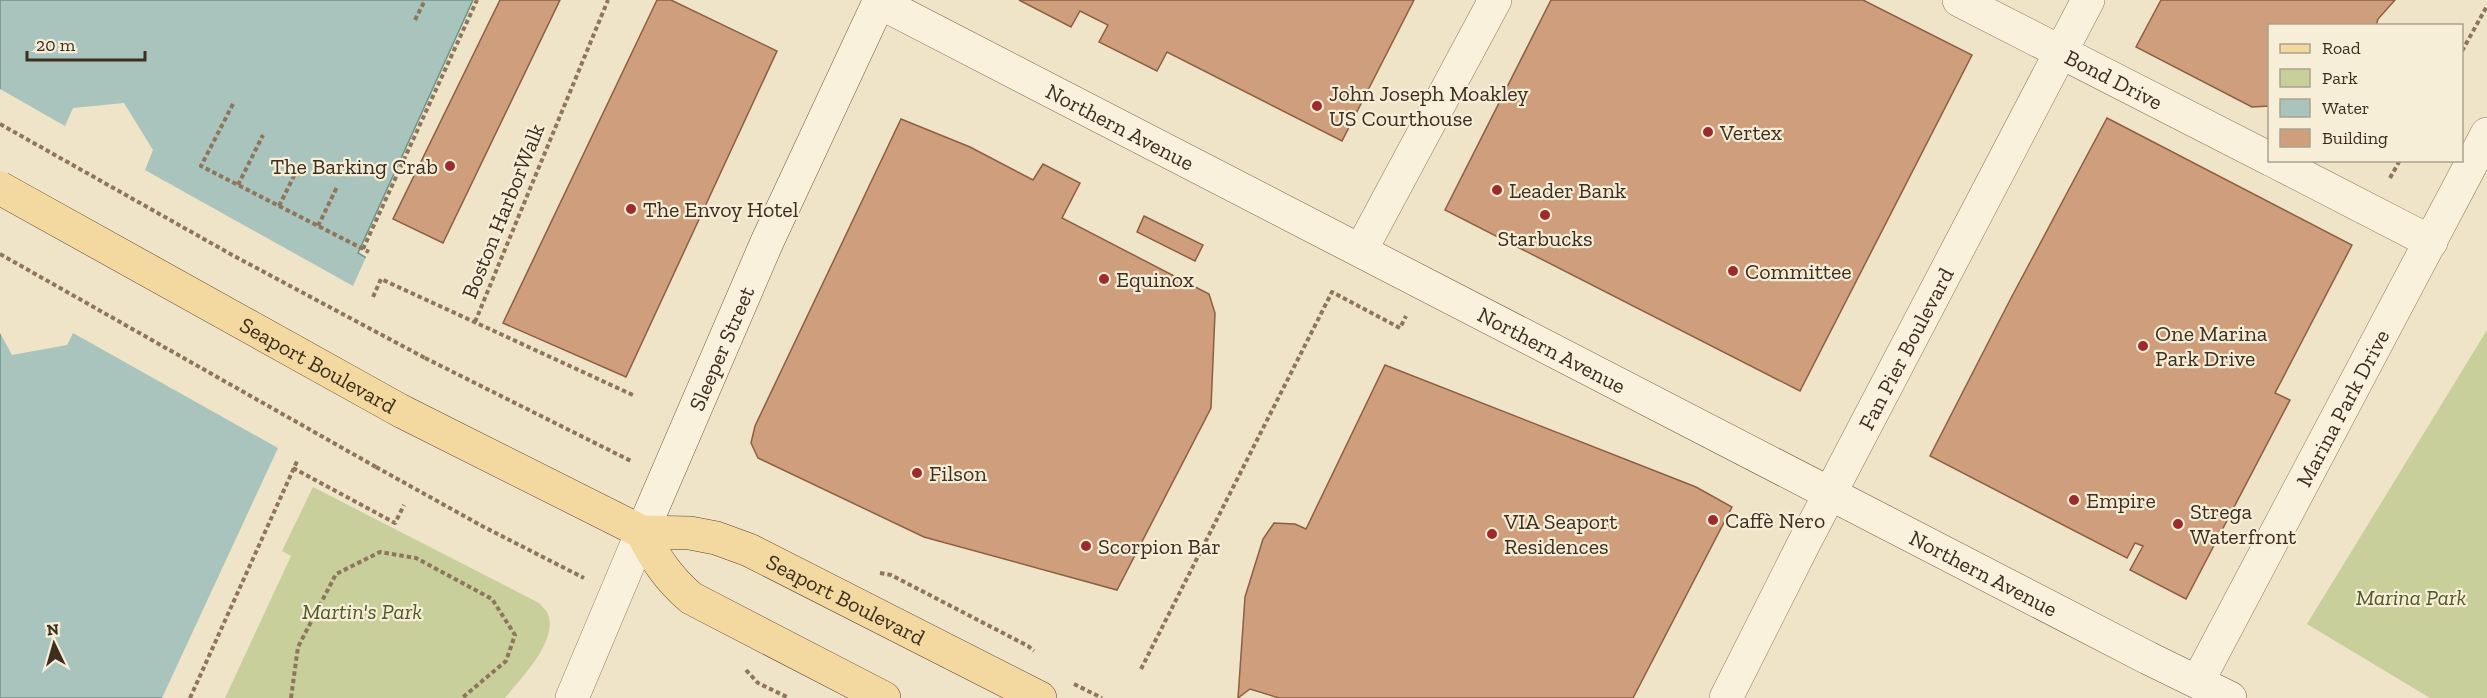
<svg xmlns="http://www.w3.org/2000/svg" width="2487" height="698" font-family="'Zilla Slab',serif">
<rect width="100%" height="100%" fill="#f0e4c8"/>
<g fill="#c9cf9b">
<path d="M2487,330V698H2430L2307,624Z"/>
<path d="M313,487L539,603C542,606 546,610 548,614C558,642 521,678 505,698H225L291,556L282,551Z"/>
</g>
<path fill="#a9c4bc" stroke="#6f938a" stroke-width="1.5" d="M0,0H473L358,253L372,261L169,698H0Z"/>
<path fill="#f0e4c8" d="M0,89L65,126L73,108L124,103L153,150L145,170L353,286L367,255L375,260L172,698H162L278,448L73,333L67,345L12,355L0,333Z"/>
<g fill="#cf9f7d" stroke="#8d5f41" stroke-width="1.5">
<path d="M500,0H560L443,243L393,219Z"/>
<path d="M657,0H671L777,51L626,377L503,323Z"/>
<path d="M1019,0H1414L1342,141L1167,52L1157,71L1099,42L1108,25L1080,11L1071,27Z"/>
<path d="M1551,0H1863L1972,55L1800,391L1445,210Z"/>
<path d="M2161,0H2395L2378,19L2376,26H2270V106L2252,107L2136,47Z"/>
<path d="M2107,118L2352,245L2275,393L2290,400L2186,599L2130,570L2143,546L2135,543L2127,558L1930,456L2010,300Z"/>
<path d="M901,119L970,147L1033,180L1043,164L1080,183L1062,218L1209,294L1215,313L1211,408L1117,590L924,537L758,458L751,443L755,426Z"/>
<path d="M1144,216L1203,245L1195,261L1137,232Z"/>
<path d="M1385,365L1696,487L1732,507L1633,698H1279L1250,689L1238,698L1245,597L1263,539L1274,523L1295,524L1306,529Z"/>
</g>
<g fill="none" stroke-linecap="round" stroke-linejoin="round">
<defs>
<g id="street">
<path id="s1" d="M1959,0L2270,159"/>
<path d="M2272,160L2431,242"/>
<path d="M1361,250L1495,0"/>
<path id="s2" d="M2198,681L2487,134"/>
<path d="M572,698L642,532"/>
<path id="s3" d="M1726,698L1802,547L2088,0"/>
</g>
<g id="secondary">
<path id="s4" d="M642,532L767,242L879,2L2148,658L2230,698"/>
</g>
<g id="primary">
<path id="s5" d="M401,411L642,532L690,533L716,538L749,550L1040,698"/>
<path d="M642,532C655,559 669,579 691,598L884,698"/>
</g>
</defs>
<use href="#street" stroke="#8d765c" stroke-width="34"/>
<use href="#secondary" stroke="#6f573f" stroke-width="34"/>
<use href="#primary" stroke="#5b4430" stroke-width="34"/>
<g stroke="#8d765c" stroke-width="4" stroke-dasharray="4.5 3" stroke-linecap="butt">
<path d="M415,20L425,0"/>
<path d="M2462,51L2487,6"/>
<path d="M233,104L201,166L369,252"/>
<path d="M2390,178L2400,160"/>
<path d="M238,185L263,135"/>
<path d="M279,206L298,168"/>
<path d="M318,226L337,187"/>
<path d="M363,249L477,0"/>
<path d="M373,297L381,279L635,396"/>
<path d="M475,322L608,0"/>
<path d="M425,358L631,461"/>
<path d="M376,467L482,526L584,578"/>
<path d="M293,468L395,523L404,505"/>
<path d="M880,573L891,575L1028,646L1034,651"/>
<path d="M1141,669L1332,292L1400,328L1406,316"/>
<path d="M746,670L758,683L789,698"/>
<path d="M1074,684L1102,698"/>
<path d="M190,698L298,459"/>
<path d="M291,698L298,647L336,574L380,552L416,558L492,599L515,635L506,661L462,698"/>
</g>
<use href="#street" stroke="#faf1dc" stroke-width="33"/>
<use href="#secondary" stroke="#faf1dc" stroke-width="33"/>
<use href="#primary" stroke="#f3d9a0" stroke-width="33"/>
<defs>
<g id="primary-bridge">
<path id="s6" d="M0,188L401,411"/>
</g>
</defs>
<use href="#primary-bridge" stroke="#5b4430" stroke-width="34" stroke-linecap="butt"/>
<g stroke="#8d765c" stroke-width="4" stroke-dasharray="4.5 3" stroke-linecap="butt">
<path d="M0,124L234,256L425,358"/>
<path d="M0,254L376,467"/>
</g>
<use href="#primary-bridge" stroke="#f3d9a0" stroke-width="33"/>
</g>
<g fill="#9e2a2b" stroke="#f7eed8" stroke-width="2">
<circle cx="1317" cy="106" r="6"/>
<circle cx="1708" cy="132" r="6"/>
<circle cx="450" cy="166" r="6"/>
<circle cx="1497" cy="190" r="6"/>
<circle cx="631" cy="209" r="6"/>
<circle cx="1545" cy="215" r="6"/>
<circle cx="1733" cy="271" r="6"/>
<circle cx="1104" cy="279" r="6"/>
<circle cx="2143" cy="346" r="6"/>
<circle cx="917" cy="473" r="6"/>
<circle cx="2074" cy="500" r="6"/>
<circle cx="1713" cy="520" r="6"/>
<circle cx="2178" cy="524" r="6"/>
<circle cx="1492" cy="534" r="6"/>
<circle cx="1086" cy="546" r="6"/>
</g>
<g text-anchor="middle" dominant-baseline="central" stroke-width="4.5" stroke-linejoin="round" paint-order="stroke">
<g font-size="22" fill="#3d2e20" stroke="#f7eed8">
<text stroke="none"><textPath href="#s1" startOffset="174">Bond Drive</textPath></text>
<text stroke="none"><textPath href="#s4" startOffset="852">Northern Avenue</textPath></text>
<text transform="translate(503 211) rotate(-68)">Boston HarborWalk</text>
<text stroke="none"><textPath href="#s4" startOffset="200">Sleeper Street</textPath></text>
<text stroke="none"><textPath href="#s4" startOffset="1338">Northern Avenue</textPath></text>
<text stroke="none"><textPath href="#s3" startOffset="393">Fan Pier Boulevard</textPath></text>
<text stroke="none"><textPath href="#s6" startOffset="364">Seaport Boulevard</textPath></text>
<text stroke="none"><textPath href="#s2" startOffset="309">Marina Park Drive</textPath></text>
<text stroke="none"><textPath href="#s4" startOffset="1824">Northern Avenue</textPath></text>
<text stroke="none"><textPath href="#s5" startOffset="488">Seaport Boulevard</textPath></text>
</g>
<g font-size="22" fill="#3d2e20" stroke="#f7eed8" text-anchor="start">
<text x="1329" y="93">John Joseph Moakley<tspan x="1329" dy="25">US Courthouse</tspan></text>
<text x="1720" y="132">Vertex</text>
<text x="438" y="166" text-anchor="end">The Barking Crab</text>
<text x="1509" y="190">Leader Bank</text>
<text x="643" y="209">The Envoy Hotel</text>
<text x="1545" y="238" text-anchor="middle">Starbucks</text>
<text x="1745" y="271">Committee</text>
<text x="1116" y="279">Equinox</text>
<text x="2155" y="333">One Marina<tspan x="2155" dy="25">Park Drive</tspan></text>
<text x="929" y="473">Filson</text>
<text x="2086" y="500">Empire</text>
<text x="2190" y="511">Strega<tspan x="2190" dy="25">Waterfront</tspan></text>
<text x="1725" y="520">Caffè Nero</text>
<text x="1504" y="521">VIA Seaport<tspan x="1504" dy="25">Residences</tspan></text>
<text x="1098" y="546">Scorpion Bar</text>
</g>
<g font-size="22" font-style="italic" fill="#4d5a26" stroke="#f7eed8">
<text x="2411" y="597">Marina Park</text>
<text x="362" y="611">Martin's Park</text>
</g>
</g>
<rect x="2268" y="24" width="195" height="138" fill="#f7eed8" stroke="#ada18e" stroke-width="1.5"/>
<rect x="2280" y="44" width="30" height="9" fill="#f3d9a0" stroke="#ada18e" stroke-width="1.5"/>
<text x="2322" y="54" font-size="18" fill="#3d2e20">Road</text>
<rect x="2280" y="69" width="30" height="18" fill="#c9cf9b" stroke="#ada18e" stroke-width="1.5"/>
<text x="2322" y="84" font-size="18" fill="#3d2e20">Park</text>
<rect x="2280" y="99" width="30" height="18" fill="#a9c4bc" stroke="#ada18e" stroke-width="1.5"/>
<text x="2322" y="114" font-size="18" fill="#3d2e20">Water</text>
<rect x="2280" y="129" width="30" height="18" fill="#cf9f7d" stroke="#ada18e" stroke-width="1.5"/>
<text x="2322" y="144" font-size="18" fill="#3d2e20">Building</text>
<g transform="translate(54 644) rotate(355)" stroke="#f7eed8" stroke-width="4.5" paint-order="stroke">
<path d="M0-4.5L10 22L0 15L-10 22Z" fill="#3d2e20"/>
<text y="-9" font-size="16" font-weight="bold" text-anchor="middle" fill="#3d2e20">N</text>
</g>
<path d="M27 51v9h118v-9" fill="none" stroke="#3d2e20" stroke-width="3"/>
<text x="36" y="51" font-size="18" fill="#3d2e20" stroke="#f7eed8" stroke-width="4.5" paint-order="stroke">20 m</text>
</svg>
